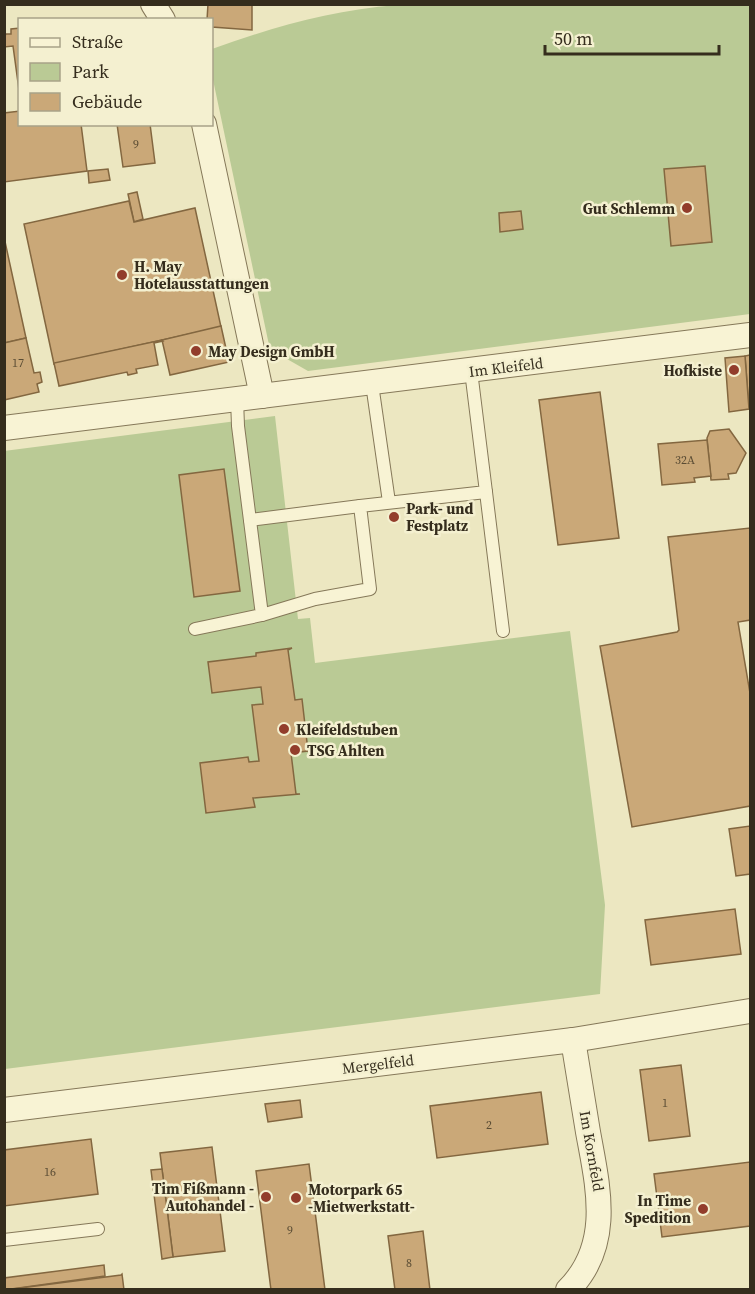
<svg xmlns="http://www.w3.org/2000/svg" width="755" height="1294" font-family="'Source Serif 4',serif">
<rect width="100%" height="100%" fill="#ece7c1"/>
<g fill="#baca95">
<path d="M530,4L579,6L593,4L750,5V314L308,371L287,359L269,345L212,75V49C273,27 332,10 397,5C441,1 486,5 530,4Z"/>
<path d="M275,416L298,619L310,618L315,663L570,631L605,905L600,994L5,1069L4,451Z"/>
</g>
<g fill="#caa878" stroke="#836740" stroke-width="1.5">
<path d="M208,4H252V30L212,27V20H207Z"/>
<path d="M20,28V90H19L13,46L4,47V37L6,34H11V29Z"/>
<path d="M20,111V124H81L87,171L4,182V113Z"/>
<path d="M117,124H150L155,163L123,167Z"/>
<path d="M705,166L712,242L671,246L664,169Z"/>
<path d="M108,169L110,180L89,183L88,171Z"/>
<path d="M137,192L143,219L134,222L128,194Z"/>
<path d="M129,201L134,222L195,208L221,327L54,364L24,224Z"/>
<path d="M521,211L523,229L500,232L499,213Z"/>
<path d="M4,237L26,338L4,343Z"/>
<path d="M221,326L229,362L170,375L162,340Z"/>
<path d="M26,338L34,373L40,372L42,382L37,384L39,392L4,400V343Z"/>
<path d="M162,340L163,341L154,343L158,365L136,369L137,373L128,375L127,372L59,386L54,363Z"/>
<path d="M750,355V409H749L745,356Z"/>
<path d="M745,356L749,409L729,412L725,358Z"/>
<path d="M600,392L619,538L558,545L539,400Z"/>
<path d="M729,429L746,453L736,473L728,474L729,479L711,480L707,438L710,431Z"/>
<path d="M707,440L711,476L694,478L695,482L662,485L658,444Z"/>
<path d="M224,469L240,591L194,597L179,475Z"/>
<path d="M750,528V620L738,622L750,693V806L632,827L600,646L677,632L679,630L668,537Z"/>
<path d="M292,648L288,650L295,700L302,699L308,751L291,753L296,794H300L253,798L255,807L206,813L200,763L248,757L249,762L259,761L252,705L263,704L261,687L212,693L208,662L256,656V653Z"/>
<path d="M750,826V874L736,876L729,829Z"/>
<path d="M735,909L741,954L651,965L645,920Z"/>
<path d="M681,1065L690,1136L649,1141L640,1070Z"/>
<path d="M541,1092L548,1144L437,1158L430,1106Z"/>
<path d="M300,1100L302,1117L268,1122L265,1104Z"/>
<path d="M91,1139L98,1194L4,1206V1150Z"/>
<path d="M212,1147L225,1251L173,1257L160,1153Z"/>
<path d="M750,1162V1226L662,1237L654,1174Z"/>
<path d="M309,1164L325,1290H271L256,1171Z"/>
<path d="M162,1169L173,1257L162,1259L151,1170Z"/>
<path d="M423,1231L430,1290H395L388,1236Z"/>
<path d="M104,1265L105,1276L4,1290V1278Z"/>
<path d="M122,1274L124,1290H5L121,1275Z"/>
</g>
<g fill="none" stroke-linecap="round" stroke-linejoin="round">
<defs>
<g id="lane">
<path d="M372,384L389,502"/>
<path d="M486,492L503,631"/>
<path d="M250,520L360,506"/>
<path d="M262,615L315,599L370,589L360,506L486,492L471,371"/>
<path d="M195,629L262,615L238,426L237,399"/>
<path d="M4,1240L98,1229"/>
</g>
<g id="street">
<path d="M153,4L163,20"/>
<path d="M204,124L262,396"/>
<path d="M4,428L750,335"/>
<path d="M4,1110L573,1040L750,1011"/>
<path d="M568,1290C613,1245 598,1187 588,1132C583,1101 578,1070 573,1040"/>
</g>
</defs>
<use href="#lane" stroke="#857859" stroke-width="14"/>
<use href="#street" stroke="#857859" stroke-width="26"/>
<use href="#lane" stroke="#f8f3d4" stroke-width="12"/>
<use href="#street" stroke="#f8f3d4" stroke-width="24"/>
</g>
<g fill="#923d2b" stroke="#f4f0d0" stroke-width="2">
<circle cx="687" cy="208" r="6"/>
<circle cx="122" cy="275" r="6"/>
<circle cx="196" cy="351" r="6"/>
<circle cx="734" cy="370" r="6"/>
<circle cx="394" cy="517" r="6"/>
<circle cx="284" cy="729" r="6"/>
<circle cx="295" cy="750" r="6"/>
<circle cx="266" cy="1197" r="6"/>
<circle cx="296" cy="1198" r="6"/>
<circle cx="703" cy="1209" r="6"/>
</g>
<g text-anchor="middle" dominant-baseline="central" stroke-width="5" stroke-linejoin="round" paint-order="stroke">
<g font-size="12" fill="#5a4c34">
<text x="136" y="144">9</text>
<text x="18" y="363">17</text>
<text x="685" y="460">32A</text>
<text x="665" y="1103">1</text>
<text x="489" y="1125">2</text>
<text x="50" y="1172">16</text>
<text x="290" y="1230">9</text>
<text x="409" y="1263">8</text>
</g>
<g font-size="15" font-weight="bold" fill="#352d1d" stroke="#f4f0d0" text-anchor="start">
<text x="675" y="208" text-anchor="end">Gut Schlemm</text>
<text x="134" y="266">H. May<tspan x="134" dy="17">Hotelausstattungen</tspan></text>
<text x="208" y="351">May Design GmbH</text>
<text x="722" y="370" text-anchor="end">Hofkiste</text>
<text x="406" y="508">Park- und<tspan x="406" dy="17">Festplatz</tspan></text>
<text x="296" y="729">Kleifeldstuben</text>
<text x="307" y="750">TSG Ahlten</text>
<text x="254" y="1188" text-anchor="end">Tim Fißmann -<tspan x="254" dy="17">Autohandel -</tspan></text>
<text x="308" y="1189">Motorpark 65<tspan x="308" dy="17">-Mietwerkstatt-</tspan></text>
<text x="691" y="1200" text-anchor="end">In Time<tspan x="691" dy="17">Spedition</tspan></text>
</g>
<g font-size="15" fill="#352d1d" stroke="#f4f0d0">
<text transform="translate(506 367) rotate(-7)">Im Kleifeld</text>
<text transform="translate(378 1064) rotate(-7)">Mergelfeld</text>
<text transform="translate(592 1151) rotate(80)">Im Kornfeld</text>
</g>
</g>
<rect width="755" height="1294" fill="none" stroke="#352d1d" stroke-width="12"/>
<rect x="18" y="18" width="195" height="108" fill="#f4f0d0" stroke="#a8a288" stroke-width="1.5"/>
<rect x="30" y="38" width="30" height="9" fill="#f8f3d4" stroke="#a8a288" stroke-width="1.5"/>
<text x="72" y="48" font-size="18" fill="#352d1d">Straße</text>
<rect x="30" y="63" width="30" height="18" fill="#baca95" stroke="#a8a288" stroke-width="1.5"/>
<text x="72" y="78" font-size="18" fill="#352d1d">Park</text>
<rect x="30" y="93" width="30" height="18" fill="#caa878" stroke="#a8a288" stroke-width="1.5"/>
<text x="72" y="108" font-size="18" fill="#352d1d">Gebäude</text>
<path d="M545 45v9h174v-9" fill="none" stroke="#352d1d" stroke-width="3"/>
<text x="554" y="45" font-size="18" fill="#352d1d" stroke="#f4f0d0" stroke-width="4.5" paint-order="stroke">50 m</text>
</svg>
